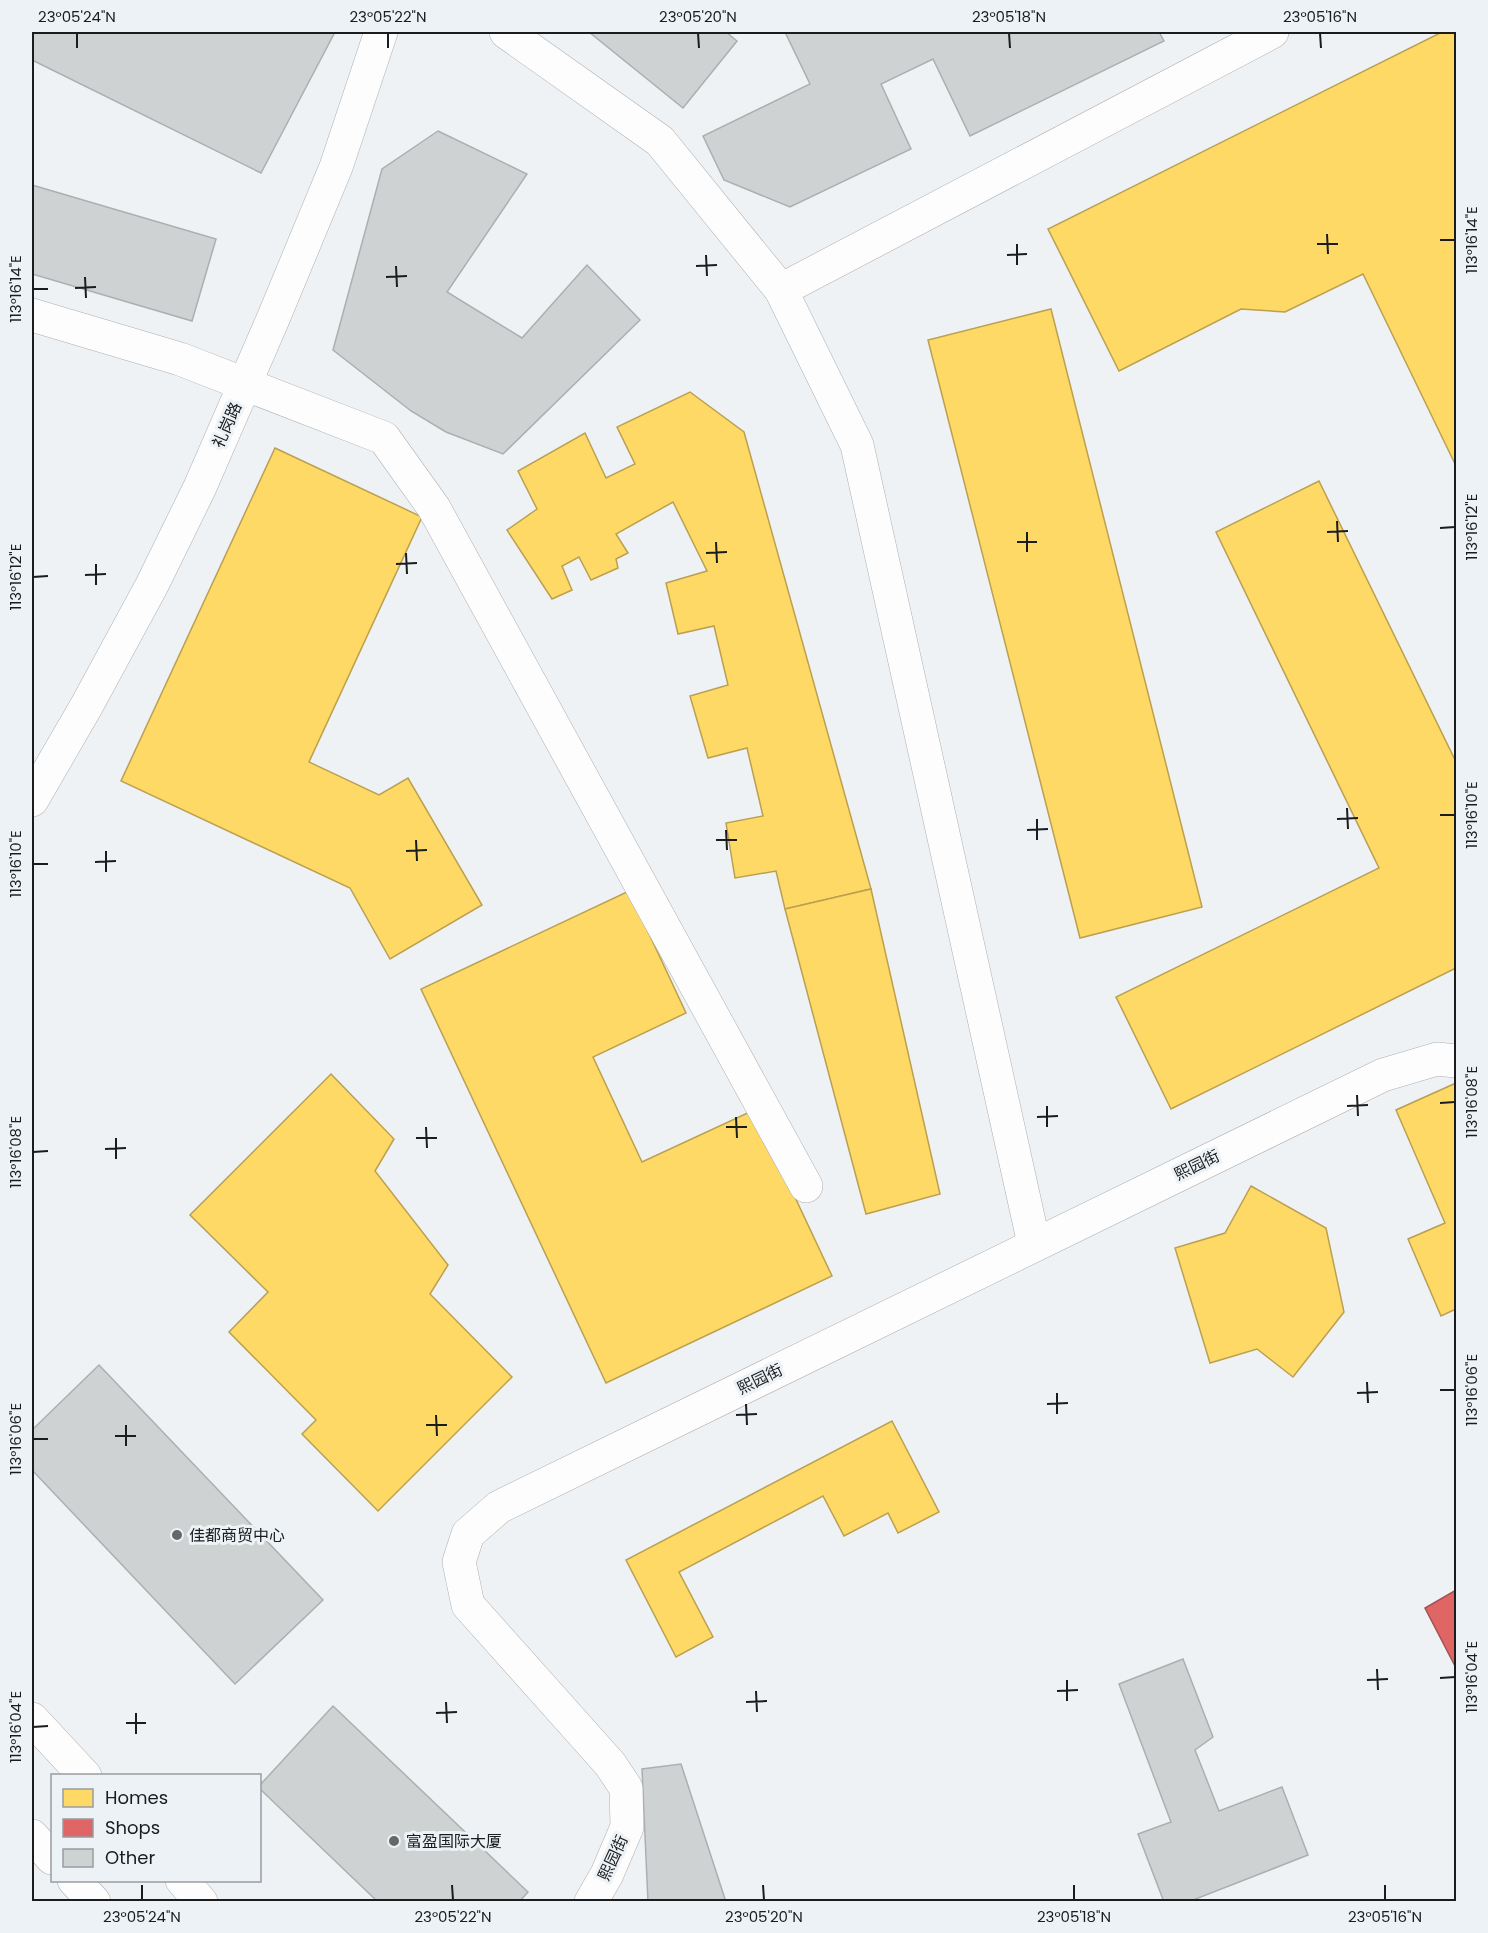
<svg xmlns="http://www.w3.org/2000/svg" width="1488" height="1933" font-family="Poppins,'Noto Sans SC',sans-serif">
<rect width="100%" height="100%" fill="#eff2f4"/>
<g fill="#ffd966" stroke="#baa050" stroke-width="1.5">
<path d="M1442,32H1456V466L1363,274L1285,312L1241,309L1119,371L1048,229Z"/>
<path d="M1051,309L1202,907L1080,938L928,340Z"/>
<path d="M690,392L744,432L871,889L785,909L776,871L735,878L726,823L763,816L747,748L708,758L690,696L728,685L714,626L678,634L666,583L707,571L673,502L616,534L628,553L616,559L618,568L591,580L579,557L562,566L572,590L552,599L507,530L537,509L518,471L585,433L606,478L635,464L617,427Z"/>
<path d="M275,448L422,517L309,762L379,795L408,778L482,905L390,959L350,888L121,781Z"/>
<path d="M1319,481L1456,762V968L1171,1109L1116,997L1379,868L1216,532Z"/>
<path d="M871,889L940,1194L866,1214L785,909Z"/>
<path d="M629,891L686,1013L593,1057L642,1162L754,1110L832,1276L606,1383L421,989Z"/>
<path d="M331,1074L394,1139L375,1171L448,1265L430,1294L512,1377L378,1511L302,1434L316,1420L229,1332L268,1292L190,1215Z"/>
<path d="M1456,1083V1309L1441,1316L1408,1239L1445,1223L1396,1110Z"/>
<path d="M1251,1186L1326,1228L1344,1312L1293,1377L1257,1349L1210,1363L1175,1248L1225,1233Z"/>
<path d="M892,1421L939,1512L898,1533L888,1513L844,1536L823,1496L679,1572L713,1637L676,1657L626,1560Z"/>
</g>
<path fill="#e06666" stroke="#a55050" stroke-width="1.5" d="M1456,1590V1668L1425,1608Z"/>
<g fill="#cfd2d3" stroke="#acafb0" stroke-width="1.5">
<path d="M32,32H335L261,173L32,60Z"/>
<path d="M589,32H726L737,41L683,108Z"/>
<path d="M785,32H1159L1164,41L970,136L933,59L881,84L911,149L790,207L724,180L703,136L810,84Z"/>
<path d="M438,131L527,174L447,292L522,338L587,265L640,320L503,454L446,432L411,411L333,350L382,169Z"/>
<path d="M32,185L216,239L192,321L32,274Z"/>
<path d="M99,1365L323,1600L235,1684L32,1470V1430Z"/>
<path d="M1183,1659L1213,1737L1195,1750L1219,1811L1282,1787L1308,1855L1188,1902H1164L1138,1834L1171,1822L1119,1684Z"/>
<path d="M333,1706L528,1892L519,1902H378L260,1789V1785Z"/>
<path d="M681,1764L726,1902H648L642,1769Z"/>
</g>
<g fill="none" stroke-linecap="round" stroke-linejoin="round">
<defs>
<g id="minor">
<path d="M506,32L660,141L781,290L857,445L1034,1244"/>
<path d="M781,290L1272,32"/>
<path d="M32,315L180,359L384,438L434,508L806,1186"/>
<path d="M32,800L87,705L152,585L200,487L273,319L336,167L381,32"/>
<path d="M591,1902L607,1874L627,1827L626,1788L610,1764L468,1605L459,1562L468,1534L499,1507L1383,1075L1437,1059L1456,1061"/>
</g>
<g id="major">
<path d="M32,1719L85,1776"/>
<path d="M32,1836L52,1858"/>
<path d="M74,1880L94,1902"/>
<path d="M182,1880L201,1902"/>
</g>
</defs>
<use href="#minor" stroke="#aeafb1" stroke-width="34"/>
<use href="#major" stroke="#aeafb1" stroke-width="34"/>
<use href="#minor" stroke="#fdfdfd" stroke-width="33"/>
<use href="#major" stroke="#fdfdfd" stroke-width="33"/>
</g>
<path fill="none" stroke="#1a1c1e" stroke-width="2" d="M77,33V48M388,33V48M698,33L699,48M1009,33L1010,48M1320,33L1321,48M1327,234L1328,254M1440,240H1455M1017,244V265M1317,244H1338M706,255L707,276M1007,255L1027,254M396,266L397,287M696,266L717,265M85,277L86,298M386,277L407,276M75,288L96,287M33,289H48M1337,521L1338,542M1440,528L1455,527M1027,532V552M1327,532L1348,531M716,542L717,563M1017,542H1037M406,553L407,574M706,553L727,552M96,564V585M396,564L417,563M85,575L106,574M33,577L48,576M1347,808L1348,829M1440,815H1455M1037,819V840M1337,819L1358,818M726,830L727,850M1027,830L1048,829M416,840L417,861M716,840H737M106,851V872M406,851L427,850M95,862L116,861M33,864H48M1357,1095L1358,1116M1440,1103L1455,1102M1047,1106V1127M1347,1106L1368,1105M736,1117L737,1138M1037,1117L1058,1116M426,1127L427,1148M726,1127H747M116,1138V1159M416,1138H437M105,1149L126,1148M33,1152L48,1151M1367,1382L1368,1403M1440,1390H1455M1057,1393V1414M1357,1393L1378,1392M746,1404L747,1425M1047,1404L1068,1403M436,1415L437,1436M736,1415L757,1414M126,1425V1446M426,1425H447M115,1436H136M33,1439H48M1377,1669L1378,1690M1440,1678L1455,1677M1067,1680V1701M1367,1680L1388,1679M756,1691L757,1712M1057,1691L1078,1690M446,1702L447,1723M746,1702L767,1701M136,1713V1734M436,1713L457,1712M126,1723H146M33,1727L48,1726M142,1885V1900M452,1885L453,1900M763,1885L764,1900M1074,1885V1900M1385,1885V1900"/>
<g fill="#656769" stroke="#edf2f6" stroke-width="2">
<circle cx="177" cy="1535" r="6"/>
<circle cx="394" cy="1841" r="6"/>
</g>
<g text-anchor="middle" dominant-baseline="central" stroke-width="6" stroke-linejoin="round" paint-order="stroke">
<g font-size="16" fill="#1a1c1e" stroke="#edf2f6">
<text transform="translate(227 425) rotate(-66)">礼岗路</text>
<text transform="translate(1197 1165) rotate(-26)">熙园街</text>
<text transform="translate(760 1379) rotate(-26)">熙园街</text>
<text transform="translate(613 1858) rotate(-65)">熙园街</text>
</g>
<g font-size="16" fill="#1a1c1e" stroke="#edf2f6" text-anchor="start">
<text x="189" y="1535">佳都商贸中心</text>
<text x="406" y="1841">富盈国际大厦</text>
</g>
</g>
<rect width="1488" height="1933" fill="none" stroke="#edf2f6" stroke-width="66"/>
<rect x="51" y="1774" width="210" height="108" fill="#edf2f6" stroke="#999ca0" stroke-width="1.5"/>
<rect x="63" y="1789" width="30" height="18" fill="#ffd966" stroke="#999ca0" stroke-width="1.5"/>
<text x="105" y="1804" font-size="18" fill="#1a1c1e">Homes</text>
<rect x="63" y="1819" width="30" height="18" fill="#e06666" stroke="#999ca0" stroke-width="1.5"/>
<text x="105" y="1834" font-size="18" fill="#1a1c1e">Shops</text>
<rect x="63" y="1849" width="30" height="18" fill="#cfd2d3" stroke="#999ca0" stroke-width="1.5"/>
<text x="105" y="1864" font-size="18" fill="#1a1c1e">Other</text>
<rect x="33" y="33" width="1422" height="1867" fill="none" stroke="#1a1c1e" stroke-width="2"/>
<g font-size="15" text-anchor="middle" fill="#1a1c1e">
<text x="77" y="22">23°05'24"N</text>
<text x="388" y="22">23°05'22"N</text>
<text x="698" y="22">23°05'20"N</text>
<text x="1009" y="22">23°05'18"N</text>
<text x="1320" y="22">23°05'16"N</text>
<text transform="translate(1472 240) rotate(-90)" y="5">113°16'14"E</text>
<text transform="translate(16 289) rotate(-90)" y="5">113°16'14"E</text>
<text transform="translate(1472 527) rotate(-90)" y="5">113°16'12"E</text>
<text transform="translate(16 577) rotate(-90)" y="5">113°16'12"E</text>
<text transform="translate(1472 815) rotate(-90)" y="5">113°16'10"E</text>
<text transform="translate(16 864) rotate(-90)" y="5">113°16'10"E</text>
<text transform="translate(1472 1102) rotate(-90)" y="5">113°16'08"E</text>
<text transform="translate(16 1152) rotate(-90)" y="5">113°16'08"E</text>
<text transform="translate(1472 1390) rotate(-90)" y="5">113°16'06"E</text>
<text transform="translate(16 1439) rotate(-90)" y="5">113°16'06"E</text>
<text transform="translate(1472 1677) rotate(-90)" y="5">113°16'04"E</text>
<text transform="translate(16 1727) rotate(-90)" y="5">113°16'04"E</text>
<text x="142" y="1922">23°05'24"N</text>
<text x="453" y="1922">23°05'22"N</text>
<text x="764" y="1922">23°05'20"N</text>
<text x="1074" y="1922">23°05'18"N</text>
<text x="1385" y="1922">23°05'16"N</text>
</g>
</svg>
